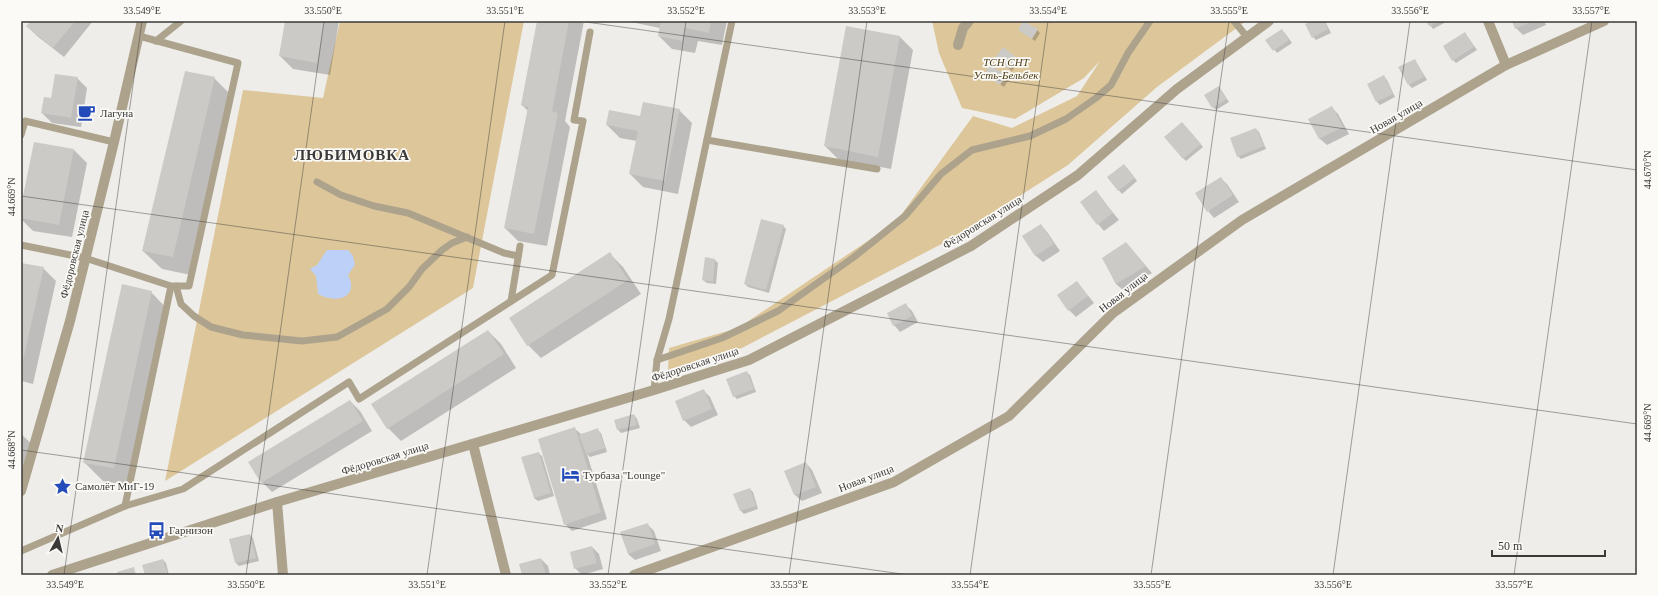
<svg xmlns="http://www.w3.org/2000/svg" width="1658" height="596" font-family="'Times New Roman',serif">
<rect width="100%" height="100%" fill="#eeedea"/>
<g fill="#ddc79a">
<path d="M340,21H524L473,288L165,481L243,90L323,98Z"/>
<path d="M932,21H1246L1157,87L1068,165L955,237L742,348L668,370L669,348L738,328L896,222L973,116L1012,128L1077,96L1100,61L1084,78L1015,119L962,108L939,53Z"/>
</g>
<path fill="#bdd0f7" d="M327,250H348L353,256L355,265L348,275C360,298 335,304 318,294L316,276L310,269L317,265Z"/>
<g fill="#0003">
<path d="M32,21H93L64,57L37,36L27,26Z"/>
<path d="M286,21H339L330,75L293,69L280,56Z"/>
<path d="M538,21H584L565,121L570,127L547,246L518,241L505,228L528,111L522,105Z"/>
<path d="M626,21H727L722,45L698,41L695,53L672,49L659,36L660,28Z"/>
<path d="M1314,21H1325L1331,33L1316,40L1313,37Z"/>
<path d="M1427,21H1448L1433,29Z"/>
<path d="M1513,21H1544L1546,25L1523,35L1516,28Z"/>
<path d="M847,27L900,37L913,50L891,169L838,159L825,146Z"/>
<path d="M1019,30H1037L1040,33L1035,41Z"/>
<path d="M1285,33L1292,43L1277,53L1267,40Z"/>
<path d="M1465,33L1477,50L1456,63L1453,60Z"/>
<path d="M1016,59L1019,62L1012,71L999,61Z"/>
<path d="M1415,60L1427,80L1412,88L1409,85Z"/>
<path d="M990,66L1009,79L1004,87L988,76Z"/>
<path d="M1384,77L1387,80L1395,97L1380,105L1377,102Z"/>
<path d="M77,78L87,88L81,127L52,123L42,113L52,99Z"/>
<path d="M214,78L233,97L191,275L162,269L143,251Z"/>
<path d="M1219,87L1229,102L1216,110L1213,107Z"/>
<path d="M1332,108L1338,114L1349,134L1327,145L1320,139L1310,119Z"/>
<path d="M679,110L692,123L678,194L643,187L630,174L637,141L620,138L607,125Z"/>
<path d="M1185,126L1203,147L1186,161L1183,158Z"/>
<path d="M1256,129L1259,132L1266,149L1241,159L1238,156Z"/>
<path d="M74,150L87,163L72,237L33,231L21,219V211Z"/>
<path d="M1127,168L1137,181L1122,194L1108,178Z"/>
<path d="M1220,178L1227,184L1239,202L1214,218L1208,211Z"/>
<path d="M1096,192L1119,220L1104,231L1098,224Z"/>
<path d="M1041,225L1047,232L1060,251L1043,262L1036,256L1023,236Z"/>
<path d="M783,226L786,229L769,293L748,287L745,284Z"/>
<path d="M1126,243L1152,273L1123,290L1116,284L1103,258Z"/>
<path d="M610,254L623,267L641,294L541,358L528,345Z"/>
<path d="M706,259L715,260L718,263L716,284L707,283L703,280Z"/>
<path d="M21,264L43,268L56,281L33,384L21,381Z"/>
<path d="M1077,282L1094,303L1076,317L1069,310Z"/>
<path d="M151,292L169,311L132,486L103,481L84,462Z"/>
<path d="M905,304L912,311L918,322L900,332L894,325Z"/>
<path d="M488,331L501,344L516,368L401,441L388,428Z"/>
<path d="M746,372L750,375L756,392L737,399L734,396Z"/>
<path d="M703,390L710,397L718,415L691,427L684,420Z"/>
<path d="M350,401L360,411L372,431L272,492L262,482Z"/>
<path d="M634,415L637,419L640,428L621,433L618,430Z"/>
<path d="M574,428L581,434L597,430L601,433L607,452L590,457L587,454L607,519L572,531L565,524Z"/>
<path d="M21,434L35,447L21,470Z"/>
<path d="M538,453L542,456L554,496L538,501L534,498Z"/>
<path d="M806,463L812,470L822,493L802,501L795,495Z"/>
<path d="M750,489L753,492L758,509L744,514L741,511L735,495Z"/>
<path d="M647,524L654,531L661,551L635,560L628,554Z"/>
<path d="M250,535L253,538L259,561L239,566L236,563L230,540Z"/>
<path d="M592,547L599,554L603,569L582,575L575,568Z"/>
<path d="M541,559L548,566L550,575H523Z"/>
<path d="M163,560L166,563L169,575H146Z"/>
</g>
<g fill="#cbcac7">
<path d="M31,21H75L53,48L26,26Z"/>
<path d="M285,21H324L317,63L279,56Z"/>
<path d="M537,21H569L552,111L558,113L534,234L504,228L528,107L521,105Z"/>
<path d="M661,21H711L709,33L685,28L682,41L658,36Z"/>
<path d="M1023,21L1038,29L1032,39L1018,30Z"/>
<path d="M1312,21H1324L1328,29L1312,38L1305,24Z"/>
<path d="M1426,21H1440L1429,26Z"/>
<path d="M1512,21H1534L1515,29Z"/>
<path d="M846,26L900,36L878,157L824,146Z"/>
<path d="M1282,29L1289,40L1273,51L1265,40Z"/>
<path d="M1465,32L1474,47L1452,61L1443,46Z"/>
<path d="M1003,47L1017,58L1008,69L995,58Z"/>
<path d="M1415,59L1424,77L1408,85L1398,67Z"/>
<path d="M990,65L1006,75L1000,85L984,74Z"/>
<path d="M185,71L215,77L173,257L142,251Z"/>
<path d="M55,74L78,77L71,118L41,113L44,97L51,98Z"/>
<path d="M1384,75L1393,94L1376,102L1367,84Z"/>
<path d="M1219,86L1227,99L1212,108L1204,95Z"/>
<path d="M643,102L680,109L665,181L629,174L638,131L606,125L609,110L640,116Z"/>
<path d="M1332,106L1343,127L1319,139L1308,119Z"/>
<path d="M1182,122L1201,144L1183,159L1164,137Z"/>
<path d="M1256,128L1264,146L1237,157L1230,138Z"/>
<path d="M34,142L74,149L59,225L21,218V206Z"/>
<path d="M1124,164L1135,178L1118,191L1107,177Z"/>
<path d="M1221,177L1233,195L1207,212L1195,193Z"/>
<path d="M1096,190L1113,213L1097,225L1080,202Z"/>
<path d="M761,219L784,225L766,290L744,284Z"/>
<path d="M1041,224L1054,244L1035,256L1022,236Z"/>
<path d="M1126,242L1146,266L1116,284L1102,258Z"/>
<path d="M610,252L628,280L527,346L509,318Z"/>
<path d="M705,257L715,259L713,282L702,280Z"/>
<path d="M21,263L44,267L22,365H21Z"/>
<path d="M1077,281L1088,296L1068,311L1057,295Z"/>
<path d="M122,284L152,291L114,468L83,463Z"/>
<path d="M906,303L912,316L893,326L887,313Z"/>
<path d="M488,330L504,354L387,429L371,404Z"/>
<path d="M747,371L754,389L733,397L726,379Z"/>
<path d="M704,389L712,409L683,421L675,401Z"/>
<path d="M350,400L363,421L261,483L248,462Z"/>
<path d="M634,414L637,425L617,430L614,420Z"/>
<path d="M575,427L601,512L564,525L538,439Z"/>
<path d="M598,428L605,448L586,454L579,435Z"/>
<path d="M539,452L551,493L534,498L521,457Z"/>
<path d="M806,462L816,487L794,495L784,471Z"/>
<path d="M750,488L756,506L740,511L733,494Z"/>
<path d="M648,523L655,544L628,554L620,532Z"/>
<path d="M250,534L256,558L235,563L229,539Z"/>
<path d="M592,546L597,563L574,569L570,552Z"/>
<path d="M541,558L546,575H522L519,564Z"/>
<path d="M163,559L168,575H145L142,565Z"/>
<path d="M134,567L136,575H118L117,572Z"/>
</g>
<g fill="none" stroke-linecap="round" stroke-linejoin="round">
<g stroke="#ada38d" stroke-width="7">
<path d="M1234,21L1247,37"/>
<path d="M139,36L238,63L189,286H173"/>
<path d="M156,41L181,21"/>
<path d="M21,135L25,121L114,142"/>
<path d="M707,140L877,169"/>
<path d="M317,182L341,195L374,206L408,213L504,253L518,256"/>
<path d="M21,245L85,258L171,286L125,506"/>
<path d="M176,286L181,304L194,316L211,327L243,335L302,341L337,337L387,309L409,287L422,269L442,250L452,243L467,237"/>
<path d="M511,301L520,246"/>
<path d="M657,360L722,338L778,311L854,257L905,216L941,174L972,150L1030,136L1066,119L1096,98L1111,85L1128,53L1150,21"/>
<path d="M654,390L657,360L669,319L732,21"/>
<path d="M21,551L125,506L183,489L349,382L359,399L552,275L583,121L574,120L590,32"/>
</g>
<g stroke="#ada38d" stroke-width="10">
<path d="M1488,21L1506,65"/>
<path d="M958,45L963,28L969,21"/>
<path d="M473,444L506,575"/>
<path d="M21,491L70,321L114,142L142,21"/>
<path d="M277,502L283,575"/>
<path d="M52,575L277,502L654,390L749,360L971,246L1078,175L1177,89L1269,21"/>
<path d="M634,575L894,482L1009,416L1113,313L1242,220L1506,65L1604,21"/>
</g>
</g>
<path fill="none" stroke="#3b3a39" stroke-width="1" stroke-opacity="0.45" d="M579,21L1637,170M21,196L1637,424M21,450L909,575M64,575L142,21M246,575L324,21M427,575L505,21M608,575L686,21M789,575L867,21M970,575L1048,21M1151,575L1229,21M1333,575L1410,21M1514,575L1592,21"/>
<defs>
<symbol id="cafe-bare" viewBox="-9 -9 18 18"><path d="M-5.5-4.5H6V0H3Q3 3.5 0 3.5H-2.5Q-5.5 3.5-5.5 0ZM3-3.2v2h1.7v-2ZM-6 4.5H4V6H-6Z" fill="#244bba" stroke="#fbfaf7" stroke-width="2.5" paint-order="stroke"/></symbol>
<symbol id="hotel-bare" viewBox="-9 -9 18 18"><path d="M-6-4.5h1.5V1H6V5H4.5V3h-9V5H-6ZM-4 0a1.8 1.8 0 1 1 3.6 0ZM.5 0V-2.5h3Q6-2.5 6 0Z" fill="#244bba" stroke="#fbfaf7" stroke-width="2.5" paint-order="stroke"/></symbol>
<symbol id="sight-bare" viewBox="-9 -9 18 18"><path d="M0-6L1.8-2.2L6-1.7L2.9 1.2L3.7 5.4L0 3.3L-3.7 5.4L-2.9 1.2L-6-1.7L-1.8-2.2Z" fill="#244bba" stroke="#fbfaf7" stroke-width="2.5" paint-order="stroke"/></symbol>
<symbol id="bus-bare" viewBox="-9 -9 18 18"><path d="M-5-6H5V4H4V6H2V4H-2V6H-4V4H-5ZM-3.5-4V0h7V-4ZM-3.5 1.2v1.5H-2V1.2ZM2 1.2v1.5H3.5V1.2Z" fill="#244bba" stroke="#fbfaf7" stroke-width="2.5" paint-order="stroke"/></symbol>
</defs>
<g fill-rule="evenodd">
<use href="#cafe-bare" x="74" y="100" width="25" height="25"/>
<use href="#hotel-bare" x="558" y="462" width="25" height="25"/>
<use href="#sight-bare" x="50" y="474" width="25" height="25"/>
<use href="#bus-bare" x="144" y="518" width="25" height="25"/>
</g>
<g text-anchor="middle" dominant-baseline="central" stroke-width="3.5" stroke-linejoin="round" paint-order="stroke">
<g font-size="11" font-style="italic" fill="#4d3c13" stroke="#fbfaf7">
<text x="1006" y="62">ТСН СНТ<tspan x="1006" dy="13">Усть-Бельбек</tspan></text>
</g>
<g font-size="11" fill="#3b3a39" stroke="#fbfaf7" text-anchor="start">
<text x="100" y="113">Лагуна</text>
<text x="583" y="475">Турбаза "Lounge"</text>
<text x="75" y="486">Самолёт МиГ-19</text>
<text x="169" y="530">Гарнизон</text>
</g>
<g font-size="11" fill="#3b3a39" stroke="#fbfaf7">
<text transform="translate(1396 116) rotate(-30)">Новая улица</text>
<text transform="translate(982 222) rotate(-32)">Фёдоровская улица</text>
<text transform="translate(74 254) rotate(-76)">Фёдоровская улица</text>
<text transform="translate(1123 292) rotate(-38)">Новая улица</text>
<text transform="translate(695 364) rotate(-18)">Фёдоровская улица</text>
<text transform="translate(385 458) rotate(-17)">Фёдоровская улица</text>
<text transform="translate(866 478) rotate(-21)">Новая улица</text>
</g>
<g font-size="15" font-weight="bold" letter-spacing="1" fill="#3b3a39" stroke="#fbfaf7">
<text x="352" y="155">ЛЮБИМОВКА</text>
</g>
</g>
<rect width="1658" height="596" fill="none" stroke="#fbfaf7" stroke-width="44"/>
<g transform="translate(58 538) rotate(8)" stroke="#fbfaf7" stroke-width="3" paint-order="stroke">
<path d="M0-3L7 15L0 10L-7 15Z" fill="#3b3a39"/>
<text y="-6" font-size="11" font-weight="bold" text-anchor="middle" fill="#3b3a39">N</text>
</g>
<path d="M1492 550v6h113v-6" fill="none" stroke="#3b3a39" stroke-width="2"/>
<text x="1498" y="550" font-size="12" fill="#3b3a39" stroke="#fbfaf7" stroke-width="3" paint-order="stroke">50 m</text>
<rect x="22" y="22" width="1614" height="552" fill="none" stroke="#3b3a39" stroke-width="1.5"/>
<g font-size="10" text-anchor="middle" fill="#3b3a39">
<text x="142" y="14">33.549°E</text>
<text x="323" y="14">33.550°E</text>
<text x="505" y="14">33.551°E</text>
<text x="686" y="14">33.552°E</text>
<text x="867" y="14">33.553°E</text>
<text x="1048" y="14">33.554°E</text>
<text x="1229" y="14">33.555°E</text>
<text x="1410" y="14">33.556°E</text>
<text x="1591" y="14">33.557°E</text>
<text transform="translate(1647 170) rotate(-90)" y="4">44.670°N</text>
<text transform="translate(11 197) rotate(-90)" y="4">44.669°N</text>
<text transform="translate(1647 423) rotate(-90)" y="4">44.669°N</text>
<text transform="translate(11 450) rotate(-90)" y="4">44.668°N</text>
<text x="65" y="588">33.549°E</text>
<text x="246" y="588">33.550°E</text>
<text x="427" y="588">33.551°E</text>
<text x="608" y="588">33.552°E</text>
<text x="789" y="588">33.553°E</text>
<text x="970" y="588">33.554°E</text>
<text x="1152" y="588">33.555°E</text>
<text x="1333" y="588">33.556°E</text>
<text x="1514" y="588">33.557°E</text>
</g>
</svg>
